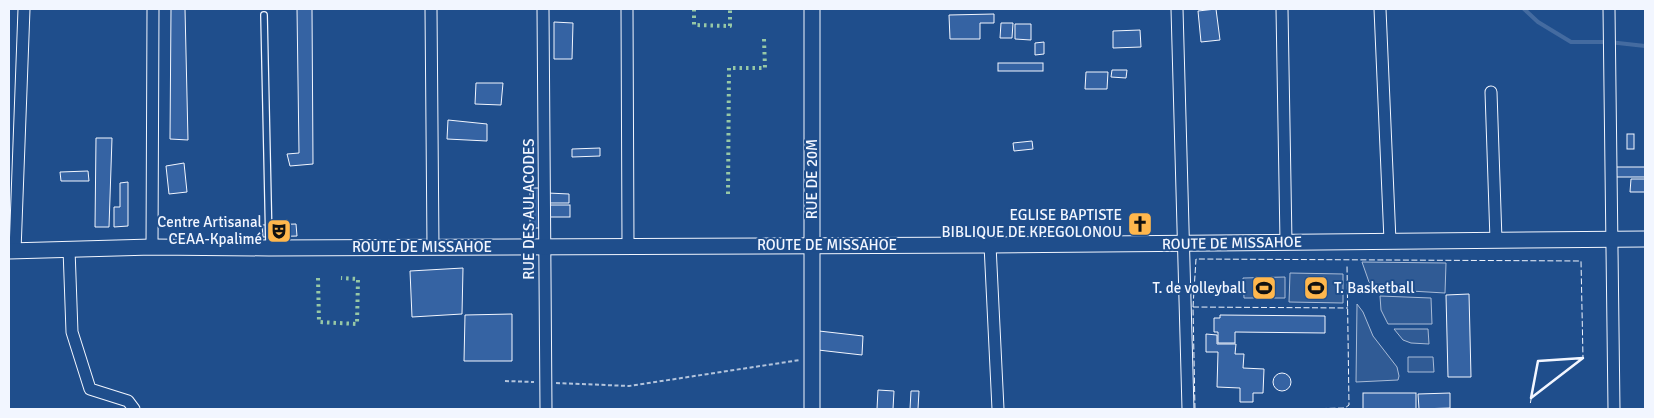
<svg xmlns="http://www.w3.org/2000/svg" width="1654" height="418" font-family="Signika,sans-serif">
<rect width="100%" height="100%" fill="#1f4e8c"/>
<g fill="#305b95" stroke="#a8bbd7">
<path d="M1362,262L1446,263L1445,293L1376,289L1369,282Z"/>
<path d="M1290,273L1343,274V303L1289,302Z"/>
<path d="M1285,277V298H1244L1243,278Z"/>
<path d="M1380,296L1431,298L1432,324H1388L1381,310Z"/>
<path d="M1357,304L1363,312L1373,336L1397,367L1399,376L1398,380L1356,382Z"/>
<path d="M1394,329H1428L1429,344L1411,343L1403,340Z"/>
<path d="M1408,357H1433L1434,372H1408Z"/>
</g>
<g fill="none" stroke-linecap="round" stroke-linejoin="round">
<path stroke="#446ba0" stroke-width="4" d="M1524,9L1538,22L1571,42H1609L1645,46"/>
</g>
<g fill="#3563a3" stroke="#f2f6ff">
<path d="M171,9H185L188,140L170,139Z"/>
<path d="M297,9H312L313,164L290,166L287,154L299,153Z"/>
<path d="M1216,9L1220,40L1201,42L1198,11Z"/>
<path d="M994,14V23H980V39H950L949,15Z"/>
<path d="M554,22L573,23L572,59H554Z"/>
<path d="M1001,23H1013L1012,38H1000Z"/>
<path d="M1015,24H1031V40L1015,39Z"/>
<path d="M1140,30L1141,47L1113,48V31Z"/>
<path d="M1044,42V54L1035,55V43Z"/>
<rect x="998" y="63" width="45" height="8"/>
<path d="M1112,70H1127L1126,78L1111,77Z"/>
<path d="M1086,72H1108L1107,89H1085Z"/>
<path d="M476,83H503L501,105L475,104Z"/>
<path d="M448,120L487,124V141L447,139Z"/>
<rect x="1627" y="134" width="7" height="15"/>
<path d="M96,138H112L109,227H95Z"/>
<path d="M1032,141L1033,149L1014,151L1013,143Z"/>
<path d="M600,148V156L572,157V149Z"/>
<path d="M184,163L187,192L169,194L166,166Z"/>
<rect x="1613" y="167" width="32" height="10"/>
<path d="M88,171L89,181H61L60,172Z"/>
<path d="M1631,179H1645V192H1630Z"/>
<path d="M128,182V226L114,227V207H120V183Z"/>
<rect x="530" y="188" width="9" height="40"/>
<path d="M548,193L569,194V203H548Z"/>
<rect x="548" y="205" width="22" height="12"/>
<path d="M296,224L297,236L263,237L262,225Z"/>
<path d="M463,268L462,314L412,317L410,271Z"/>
<path d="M1469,294L1471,377H1448L1446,295Z"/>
<path d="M512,314V361H464L465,315Z"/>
<path d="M1220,315L1325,316V333L1235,332V343H1218V332H1214V318H1220Z"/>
<path d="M819,331L863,336L862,355L818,350Z"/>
<path d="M1206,334L1217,335V344H1236L1235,354H1244L1243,368L1264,369L1263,393H1253V402H1240V388L1217,387L1218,352H1206Z"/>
<circle cx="1282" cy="382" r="9"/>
<path d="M878,390L894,391L893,409H877Z"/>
<path d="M911,391H919L918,409H910Z"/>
<rect x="1363" y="393" width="53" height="16"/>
<path d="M1450,393V408L1419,409L1418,394Z"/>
</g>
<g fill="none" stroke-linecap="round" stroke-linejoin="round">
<defs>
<path id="lane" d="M264,15L269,246"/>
<g id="street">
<path d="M431,9L433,247"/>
<path d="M543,9L546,409"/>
<path d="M627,9L628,245"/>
<path d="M1177,9L1188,409"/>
<path d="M1282,9L1286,242"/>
<path d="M1380,9L1390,241"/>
<path d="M1609,9L1614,409"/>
<path d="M1491,92L1496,240"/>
<path d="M990,245L998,409"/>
<path d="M152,247L153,9"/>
<path d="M69,249L72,332L90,389L128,401L134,409"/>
<path d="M15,251L24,9"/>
</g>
<g id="secondary">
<path d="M9,251L152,247L269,248L990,245L1645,239"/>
<path d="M812,409V9"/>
</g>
</defs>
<use href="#lane" stroke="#f2f6ff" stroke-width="8"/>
<use href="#street" stroke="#f2f6ff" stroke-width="13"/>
<use href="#secondary" stroke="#f2f6ff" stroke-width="17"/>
<g stroke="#b3c4dc" stroke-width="2" stroke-dasharray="4 2.5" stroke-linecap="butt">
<path d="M505,381L534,382"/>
<path d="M556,383L629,386L800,360"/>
</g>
<use href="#lane" stroke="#1f4e8c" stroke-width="5.5"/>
<use href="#street" stroke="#1f4e8c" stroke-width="11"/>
<use href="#secondary" stroke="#1f4e8c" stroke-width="15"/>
<g stroke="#97c8a6" stroke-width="4" stroke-dasharray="2.5 4" stroke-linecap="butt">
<path d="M694,9V25L730,26V9"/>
<path d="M728,194L729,68H765L764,39"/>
<path d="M318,278L319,322L357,324L358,279L341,278"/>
</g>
<g stroke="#f2f6ff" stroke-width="1" stroke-dasharray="6 2.5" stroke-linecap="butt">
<path d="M1193,307L1348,308"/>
<path d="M1195,409L1193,307L1196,259L1581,261L1583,358L1538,361L1530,405"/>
<path d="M1304,409L1345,408L1349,405L1347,265"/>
</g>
<path stroke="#f2f6ff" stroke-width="2.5" d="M1583,358L1531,398L1538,361Z"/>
</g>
<defs>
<symbol id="church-square" viewBox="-11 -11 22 22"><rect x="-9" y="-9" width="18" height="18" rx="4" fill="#ffb74d" stroke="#1f4e8c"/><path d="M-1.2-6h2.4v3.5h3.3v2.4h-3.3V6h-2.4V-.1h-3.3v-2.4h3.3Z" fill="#111"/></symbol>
<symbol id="theatre-square" viewBox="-11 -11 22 22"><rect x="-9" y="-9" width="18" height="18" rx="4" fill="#ffb74d" stroke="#1f4e8c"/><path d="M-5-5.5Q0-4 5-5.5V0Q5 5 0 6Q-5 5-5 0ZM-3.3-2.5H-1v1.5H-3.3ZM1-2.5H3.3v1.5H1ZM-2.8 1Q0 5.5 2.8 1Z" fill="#111"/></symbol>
<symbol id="stadium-square" viewBox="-11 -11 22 22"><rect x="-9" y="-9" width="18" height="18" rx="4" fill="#ffb74d" stroke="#1f4e8c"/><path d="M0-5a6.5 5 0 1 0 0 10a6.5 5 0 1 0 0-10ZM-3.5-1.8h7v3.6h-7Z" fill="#111"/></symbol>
</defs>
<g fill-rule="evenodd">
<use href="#church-square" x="1126" y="210" width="28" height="28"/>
<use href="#theatre-square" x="265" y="217" width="28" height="28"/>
<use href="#stadium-square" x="1250" y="274" width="28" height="28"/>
<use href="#stadium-square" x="1302" y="274" width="28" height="28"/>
</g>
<g text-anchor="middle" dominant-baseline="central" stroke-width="4" stroke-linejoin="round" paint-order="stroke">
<g font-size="15" fill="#f2f6ff" stroke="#1f4e8c">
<text transform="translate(812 179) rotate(-90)">RUE DE 20M</text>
<text transform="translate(529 209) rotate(-90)">RUE DES AULACODES</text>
<text transform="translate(1232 243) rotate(-1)">ROUTE DE MISSAHOE</text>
<text x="827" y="245">ROUTE DE MISSAHOE</text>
<text x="422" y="247">ROUTE DE MISSAHOE</text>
</g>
<g font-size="15" fill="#f2f6ff" stroke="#1f4e8c" text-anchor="end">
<text x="1122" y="215">EGLISE BAPTISTE<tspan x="1122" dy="17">BIBLIQUE DE KPEGOLONOU</tspan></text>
<text x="262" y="222">Centre Artisanal<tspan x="262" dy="17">CEAA-Kpalimé</tspan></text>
<text x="1246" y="288">T. de volleyball</text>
<text x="1334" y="288" text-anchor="start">T. Basketball</text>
</g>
</g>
<rect width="1654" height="418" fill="none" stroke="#f2f6ff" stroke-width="20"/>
</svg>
